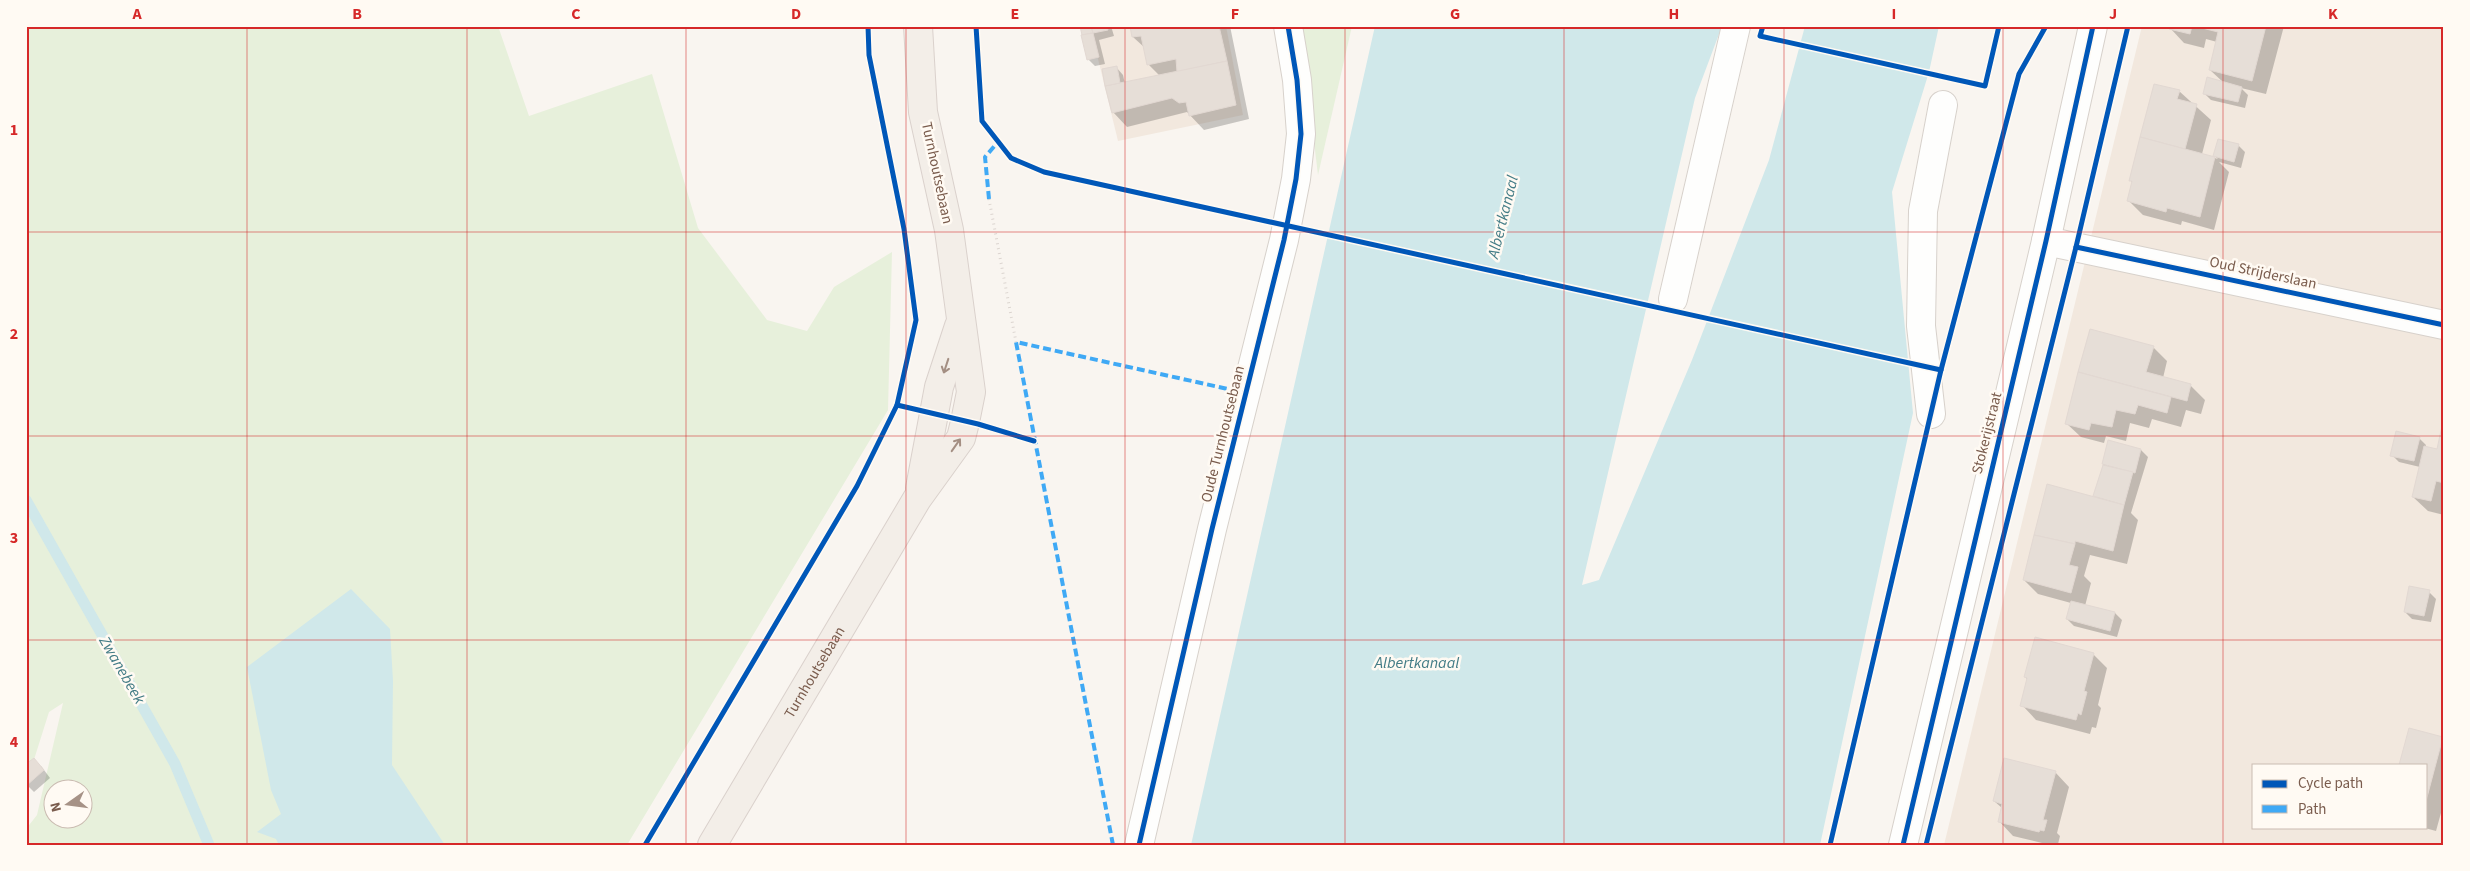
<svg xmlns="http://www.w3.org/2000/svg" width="2470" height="871" font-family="'Source Sans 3',sans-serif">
<rect width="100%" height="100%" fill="#f9f5f0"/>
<g fill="#f2e8de" fill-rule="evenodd">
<path d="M1090,26H1226L1243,115L1118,141Z"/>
<path d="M2142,26H2444V845H1944ZM2254,765H2426V827H2254Z"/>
</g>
<g fill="#e7f0db" fill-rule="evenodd">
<path d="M26,26H498L529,116L652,74L698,228L767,320L807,331L834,287L892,252L888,410L627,845H26V829L37,815L63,703L49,712L26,785ZM52,788H82V818H52Z"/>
<path d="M1300,26H1352L1318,175Z"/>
</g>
<g fill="#d0e8ea">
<path d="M1375,26H1722L1695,98L1582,585L1599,580L1692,360L1769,160L1805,26H1939L1929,72L1892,192L1913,413L1820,845H1191Z"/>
<path d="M351,589L390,629L393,681L392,765L445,845H279L276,839L257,832L281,814L271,790L247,667Z"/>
</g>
<g fill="#0003">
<path d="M1082,26H1111L1114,36L1099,40L1105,64L1095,66L1088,59Z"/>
<path d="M1131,26H1230L1249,119L1204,130L1187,112L1127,127L1113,112L1116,67L1123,75L1125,84L1160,76L1149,65L1145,48L1133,37Z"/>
<path d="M2171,26H2284L2266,94L2241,88L2248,95L2245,108L2211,100L2204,93L2224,83L2210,70L2217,42L2206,39L2204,48L2184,43L2170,28Z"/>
<path d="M2179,91L2211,120L2202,154L2218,159L2215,156L2238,145L2245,152L2241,168L2219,162L2229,172L2214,230L2182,221L2181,225L2143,215L2129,201L2133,183L2130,180Z"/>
<path d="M2090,330L2153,347L2167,361L2163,378L2190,385L2205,400L2201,414L2186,410L2181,427L2152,419L2149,428L2130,423L2126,441L2106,436L2104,443L2081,437L2066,423Z"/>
<path d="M2444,423V515L2428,511L2413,497L2420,467L2399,462L2392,455L2419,438L2426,445L2425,448L2438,450Z"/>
<path d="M2109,442L2141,450L2148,457L2131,513L2138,520L2127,564L2090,555L2084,576L2091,583L2085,606L2115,613L2122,620L2117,637L2074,626L2067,619L2071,603L2038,594L2024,580L2098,499L2095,496Z"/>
<path d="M2429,592L2436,599L2431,622L2412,619L2405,612Z"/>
<path d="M2093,654L2107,668L2098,705L2101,708L2096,728L2092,727L2090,734L2036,720L2022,705L2028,680L2025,677Z"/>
<path d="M2443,738L2444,802L2436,831L2421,827H2426V765Z"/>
<path d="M41,766L50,778L34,792L26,784Z"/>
<path d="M2055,772L2069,787L2057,833L2060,836L2058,844L2050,845L2013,836L1999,821L2002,808L1994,801Z"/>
</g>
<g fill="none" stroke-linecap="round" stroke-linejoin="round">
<path stroke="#d0e8ea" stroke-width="11" d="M26,500L175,764L209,845"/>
</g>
<g fill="#e6ded7" stroke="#e2d8d2">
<path d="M1080,26H1091L1093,33L1082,35Z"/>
<path d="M1091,26H1107L1108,30L1093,33Z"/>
<path d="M1130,26H1219L1227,61L1177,72L1176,59L1147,65L1141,36L1132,37Z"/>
<path d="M2169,26H2192L2190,34L2169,29Z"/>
<path d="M2194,26H2266L2252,81L2209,70L2218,32Z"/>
<path d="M1093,33L1099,57L1087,60L1081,35Z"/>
<path d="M1227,61L1236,105L1189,116L1186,102L1179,103L1172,98L1112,113L1105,86Z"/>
<path d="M1117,66L1120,83L1105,86L1102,69Z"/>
<path d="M2207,77L2242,87L2238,102L2203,94Z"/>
<path d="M2154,84L2180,90L2177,99L2197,104L2185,149L2140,137Z"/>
<path d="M2140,137L2215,157L2200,217L2167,208L2166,212L2127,201L2132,181H2129Z"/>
<path d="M2218,139L2239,144L2234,162L2213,156Z"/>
<path d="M2090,329L2154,346L2146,372L2191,384L2187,401L2078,372Z"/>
<path d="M2078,372L2171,397L2167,413L2138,405L2135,414L2116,410L2112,427L2091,423L2089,430L2065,424Z"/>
<path d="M2444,417V483L2436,481L2431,501L2412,497L2424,446L2437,449Z"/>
<path d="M2396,431L2420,437L2414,461L2390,456Z"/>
<path d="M2108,440L2141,449L2135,473L2102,464Z"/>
<path d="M2103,465L2133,472L2124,505L2093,496Z"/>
<path d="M2047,484L2124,505L2113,551L2075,541V544L2034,535Z"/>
<path d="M2034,535L2075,544L2069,565L2078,567L2071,593L2023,580Z"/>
<path d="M2409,586L2430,590L2424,616L2404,612Z"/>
<path d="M2071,601L2115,612L2110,631L2066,619Z"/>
<path d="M2035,637L2094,653L2084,691L2087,692L2081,715L2078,713L2076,720L2020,706L2027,678L2024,677Z"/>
<path d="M2409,728L2443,737L2426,801V765H2399Z"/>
<path d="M34,758L44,770L26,786V764Z"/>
<path d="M2004,758L2056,771L2043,820H2047L2044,831L2040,830L2039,832L1998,822L2002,804L1993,801Z"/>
</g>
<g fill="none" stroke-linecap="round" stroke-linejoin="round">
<defs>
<g id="minor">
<path d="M2046,241L2444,325"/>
<path d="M1673,299L1736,26"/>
<path d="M1931,414L1921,326L1923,211L1943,105"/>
<path d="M1139,845L1212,529L1284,240L1296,179L1301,134L1297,80L1288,26"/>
<path d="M1903,845L2046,241L2093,26"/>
</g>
<g id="major">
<path d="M920,488L939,387L959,326"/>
<path id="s1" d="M712,845L917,499L961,438L965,422L971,392L949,230L923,112L918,26"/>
</g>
</defs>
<use href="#minor" stroke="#d7d1cb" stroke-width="30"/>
<use href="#major" stroke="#dad1cc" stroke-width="30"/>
<g stroke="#dcd5d0" stroke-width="3" stroke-dasharray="1 4" stroke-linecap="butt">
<path d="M989,199L1016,342"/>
<path d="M1956,311L2019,74L2046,26"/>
</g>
<use href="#minor" stroke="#fefefd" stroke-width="28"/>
<use href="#major" stroke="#f3eee8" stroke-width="28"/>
<g stroke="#3fa9f5" stroke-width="4" stroke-dasharray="8 4" stroke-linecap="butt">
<path d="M989,199L985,157L998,142"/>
<path d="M1113,845L1016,342L1246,393"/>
</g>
<defs>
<g id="cycleway">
<path d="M976,26L982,121L1011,158L1044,172L1941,370"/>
<path d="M1763,26L1760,36L1985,86L1999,26"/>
<path d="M2076,247L2444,325"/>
<path d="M897,405L978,424L1034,441"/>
<path d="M645,845L857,486L897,405L916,320L904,229L869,55L868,26"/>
<path d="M1139,845L1212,529L1284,240L1296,179L1301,134L1297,80L1288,26"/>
<path d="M1830,845L1941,370L2019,74L2046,26"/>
<path d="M1903,845L2046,241L2093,26"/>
<path d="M1926,845L2076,247L2128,26"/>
</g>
</defs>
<use href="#cycleway" stroke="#fffaf3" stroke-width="8"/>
<use href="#cycleway" stroke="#0057b8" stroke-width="5"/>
</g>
<defs><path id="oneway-shaft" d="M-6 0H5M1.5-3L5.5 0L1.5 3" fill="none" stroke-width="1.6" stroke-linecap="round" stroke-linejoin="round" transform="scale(1.25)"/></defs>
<g stroke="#a48f83">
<use href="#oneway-shaft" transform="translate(946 366) rotate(108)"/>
<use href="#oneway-shaft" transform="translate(956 445) rotate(-55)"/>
</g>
<path fill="none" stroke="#d62828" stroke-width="1" stroke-opacity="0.55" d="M247,26V845M467,26V845M686,26V845M906,26V845M1125,26V845M1345,26V845M1564,26V845M1784,26V845M2003,26V845M2223,26V845M26,232H2444M26,436H2444M26,640H2444"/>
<g text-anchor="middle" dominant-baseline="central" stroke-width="5" stroke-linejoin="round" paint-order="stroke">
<g font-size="15" fill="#7a5c4d" stroke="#fffaf3">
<text transform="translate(937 173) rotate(78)">Turnhoutsebaan</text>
<text transform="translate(2263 273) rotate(12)">Oud Strijderslaan</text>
<text transform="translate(1987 433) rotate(-76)">Stokerijstraat</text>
<text transform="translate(1223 434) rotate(-76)">Oude Turnhoutsebaan</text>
<text stroke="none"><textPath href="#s1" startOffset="201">Turnhoutsebaan</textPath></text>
</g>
<g font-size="16" font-style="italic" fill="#437c86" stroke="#fffaf3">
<text transform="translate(1503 217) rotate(-76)">Albertkanaal</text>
<text x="1417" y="663">Albertkanaal</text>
<text transform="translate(122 670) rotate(60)">Zwanebeek</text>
</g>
</g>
<rect width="2470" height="871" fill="none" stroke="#fffaf3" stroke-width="55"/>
<rect x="2252" y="764" width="175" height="65" fill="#fffaf3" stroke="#cabbb1"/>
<rect x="2262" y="780" width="25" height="8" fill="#0057b8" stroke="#cabbb1"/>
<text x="2298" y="788" font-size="15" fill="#7a5c4d">Cycle path</text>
<rect x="2262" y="805" width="25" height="8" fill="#3fa9f5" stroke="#cabbb1"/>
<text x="2298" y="814" font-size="15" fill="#7a5c4d">Path</text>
<g transform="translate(68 804) rotate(256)"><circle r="24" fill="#fffaf3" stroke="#cabbb1"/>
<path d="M0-4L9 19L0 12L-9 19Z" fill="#a69286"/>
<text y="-8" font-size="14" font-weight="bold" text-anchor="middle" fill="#7a5c4d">N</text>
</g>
<rect x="28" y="28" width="2414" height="816" fill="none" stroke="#d62828" stroke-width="2"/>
<g font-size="16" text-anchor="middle" font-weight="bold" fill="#d62828">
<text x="137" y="19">A</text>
<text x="357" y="19">B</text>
<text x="576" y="19">C</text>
<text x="796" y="19">D</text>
<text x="1015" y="19">E</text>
<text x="1235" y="19">F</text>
<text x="1455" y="19">G</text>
<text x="1674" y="19">H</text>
<text x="1894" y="19">I</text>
<text x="2113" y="19">J</text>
<text x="2333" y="19">K</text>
<text x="14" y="135">1</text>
<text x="14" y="339">2</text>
<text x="14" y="543">3</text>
<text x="14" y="747">4</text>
</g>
</svg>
